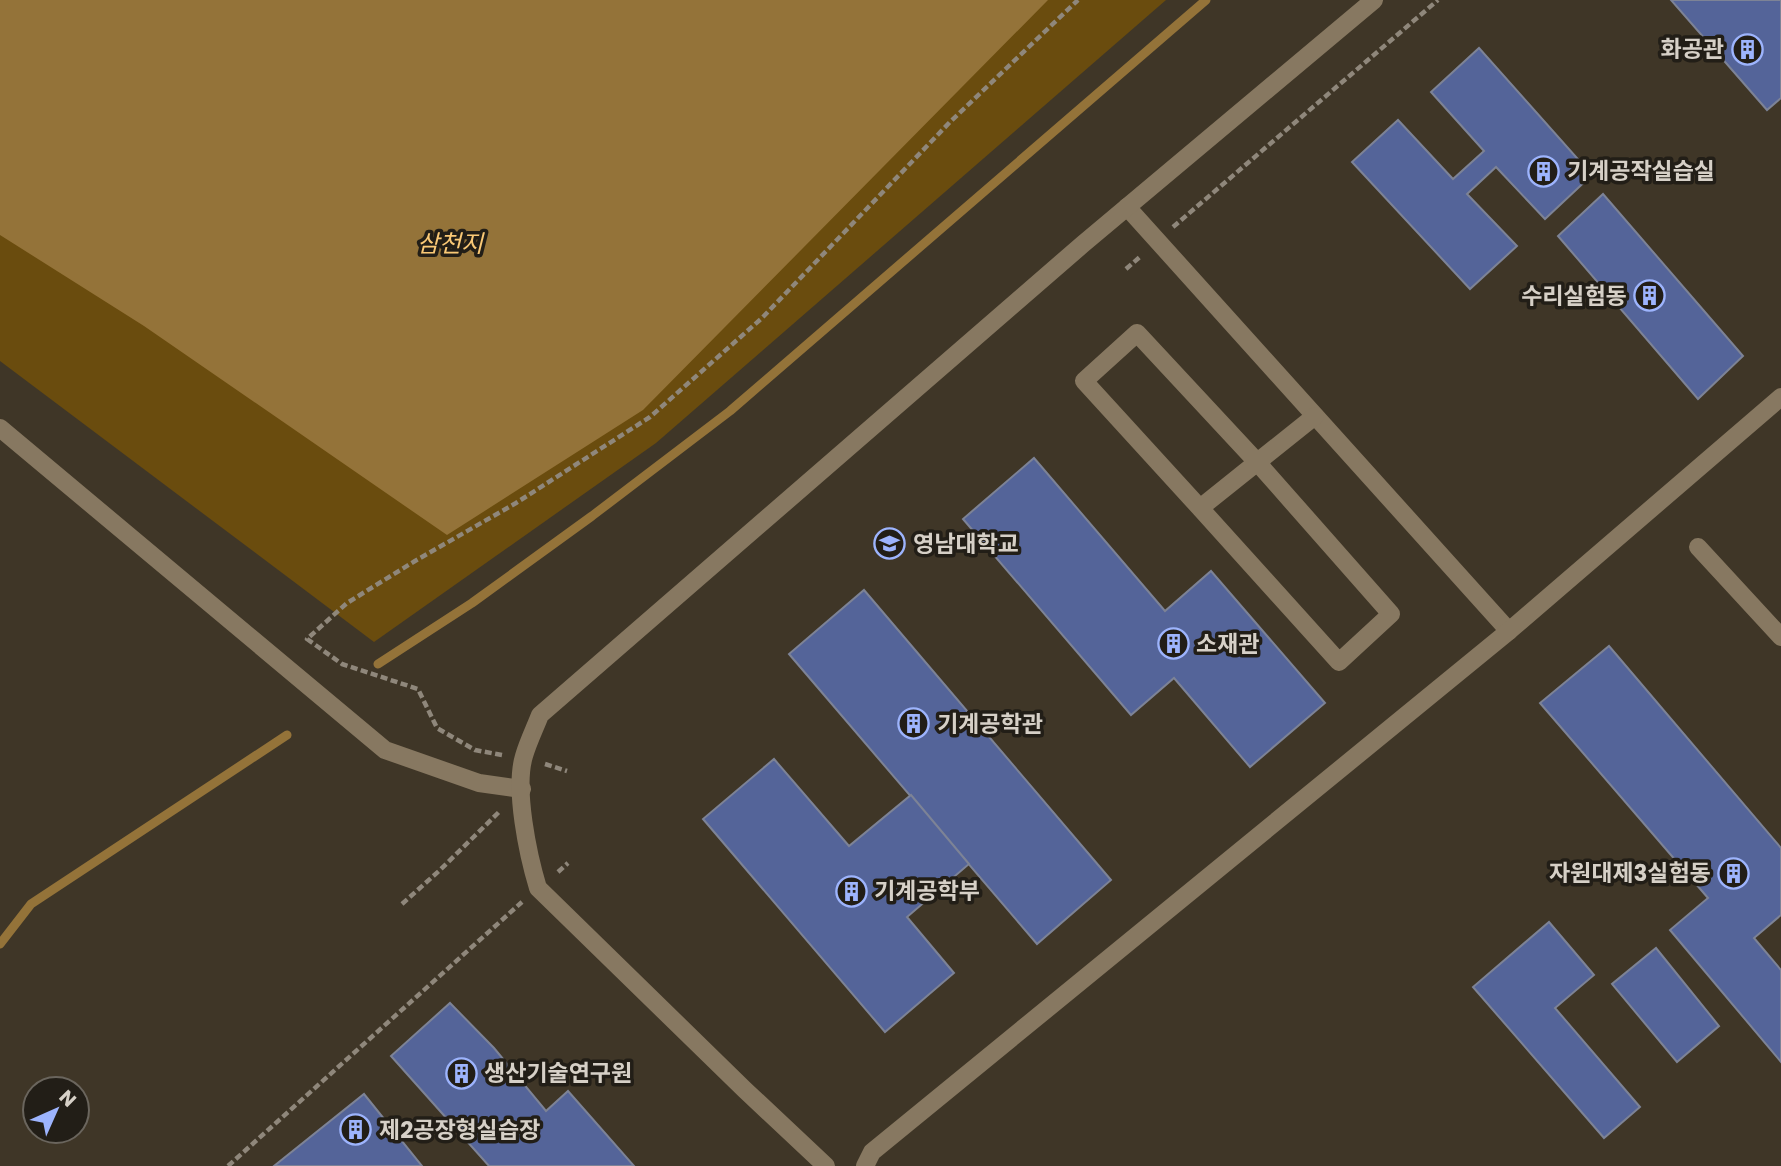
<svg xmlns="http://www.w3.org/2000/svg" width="1781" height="1166" font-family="Poppins,'Noto Sans KR',sans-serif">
<rect width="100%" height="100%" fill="#3f3627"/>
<path fill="#6a4c0e" d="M0,0H1166L656,443L374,642L0,361Z"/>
<path fill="#947339" d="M0,0H1048L643,410L447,535L144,326L0,235Z"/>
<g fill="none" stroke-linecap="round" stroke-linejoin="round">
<g stroke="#947339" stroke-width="9">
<path d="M378,664L472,603L592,516L730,411L1206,0"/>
<path d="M0,944L31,904L287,735"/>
</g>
</g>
<g fill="#546499" stroke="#7d8396" stroke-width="2">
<path d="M1671,0H1781V98L1767,110Z"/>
<path d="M1479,48L1592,175L1545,219L1496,167L1467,194L1517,246L1470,289L1352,162L1398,120L1453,179L1484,151L1431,92Z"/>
<path d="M1603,194L1743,356L1698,399L1558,236Z"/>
<path d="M1034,458L1165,611L1211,571L1325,703L1250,767L1174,678L1131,715L963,519Z"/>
<path d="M864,590L1111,880L1037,944L789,654Z"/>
<path d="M1609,646L1781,848V915L1754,938L1781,970V1062L1670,930L1708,898L1540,703Z"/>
<path d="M774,759L849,846L911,795L969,864L907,917L954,973L885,1032L703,819Z"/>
<path d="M1549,922L1594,975L1555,1008L1640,1107L1604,1138L1473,987Z"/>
<path d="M1656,948L1719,1026L1677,1062L1612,984Z"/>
<path d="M450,1003L494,1048L546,1111L568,1091L634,1166H489L391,1056Z"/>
<path d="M364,1094L422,1166H274Z"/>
</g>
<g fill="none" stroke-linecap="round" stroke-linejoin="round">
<g stroke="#8f877b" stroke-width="4.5" stroke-dasharray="7 3.5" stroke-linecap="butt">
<path d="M1173,227L1438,0"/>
<path d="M1126,269L1141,256"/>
<path d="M502,755L475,750L437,728L418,689L342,664L307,639L347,603L415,561L516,503L650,417L762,318L950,122L1078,0"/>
<path d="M545,764L567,771"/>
<path d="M558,872L568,863"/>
<path d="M402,904L440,870L499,812"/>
<path d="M228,1166L522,902"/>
</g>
<g stroke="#877861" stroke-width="18">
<path d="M1127,207L1509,631"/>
<path d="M0,428L385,750L479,783L522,789"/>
<path d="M1200,508L1084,381L1137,333L1257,462L1391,614L1339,662L1200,508L1315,416"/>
<path d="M1698,547L1781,637"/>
<path d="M826,1166L745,1090L538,888C528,855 514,789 524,756C528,742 535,728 540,715L1083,244L1374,0"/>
<path d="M865,1166L872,1152L1509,631L1781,397"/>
</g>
</g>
<defs>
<symbol id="building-ring" viewBox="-11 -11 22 22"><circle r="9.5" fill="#221e17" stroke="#9db4fd" stroke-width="1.5"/><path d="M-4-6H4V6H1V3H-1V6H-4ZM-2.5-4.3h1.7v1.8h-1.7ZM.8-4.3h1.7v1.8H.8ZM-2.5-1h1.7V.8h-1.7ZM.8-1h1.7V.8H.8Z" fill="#9db4fd"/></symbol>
<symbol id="university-ring" viewBox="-11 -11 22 22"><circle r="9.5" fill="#221e17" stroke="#9db4fd" stroke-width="1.5"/><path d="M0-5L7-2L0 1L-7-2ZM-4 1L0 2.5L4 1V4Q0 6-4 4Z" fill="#9db4fd"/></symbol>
</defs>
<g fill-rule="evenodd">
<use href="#building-ring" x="1730" y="32" width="35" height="35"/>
<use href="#building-ring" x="1526" y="154" width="35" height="35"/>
<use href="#building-ring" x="1632" y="278" width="35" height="35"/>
<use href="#university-ring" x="872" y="526" width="35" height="35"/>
<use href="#building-ring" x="1156" y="626" width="35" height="35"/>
<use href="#building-ring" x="896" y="706" width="35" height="35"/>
<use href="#building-ring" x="1716" y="856" width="35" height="35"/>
<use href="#building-ring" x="834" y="874" width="35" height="35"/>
<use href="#building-ring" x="444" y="1056" width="35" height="35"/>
<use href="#building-ring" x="338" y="1112" width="35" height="35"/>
</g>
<g text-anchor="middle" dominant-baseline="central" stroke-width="7" stroke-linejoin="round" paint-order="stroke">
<g font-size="23" font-weight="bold" fill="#d6d0c7" stroke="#221e17" text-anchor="start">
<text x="1724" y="49" text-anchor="end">화공관</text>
<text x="1567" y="171">기계공작실습실</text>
<text x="1627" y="296" text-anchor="end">수리실험동</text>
<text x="913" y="544">영남대학교</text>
<text x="1196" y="644">소재관</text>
<text x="937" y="724">기계공학관</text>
<text x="1711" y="873" text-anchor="end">자원대제3실험동</text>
<text x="874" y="891">기계공학부</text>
<text x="484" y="1073">생산기술연구원</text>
<text x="379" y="1130">제2공장형실습장</text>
</g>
<g font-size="24" font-style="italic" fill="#fac976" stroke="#221e17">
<text x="450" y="243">삼천지</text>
</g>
</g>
<g transform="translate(56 1110) rotate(45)"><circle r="33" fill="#221e17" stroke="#6a655d" stroke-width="2"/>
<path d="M0-5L12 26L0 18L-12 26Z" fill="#9db4fd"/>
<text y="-10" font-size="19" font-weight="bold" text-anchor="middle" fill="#d6d0c7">N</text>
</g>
</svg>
